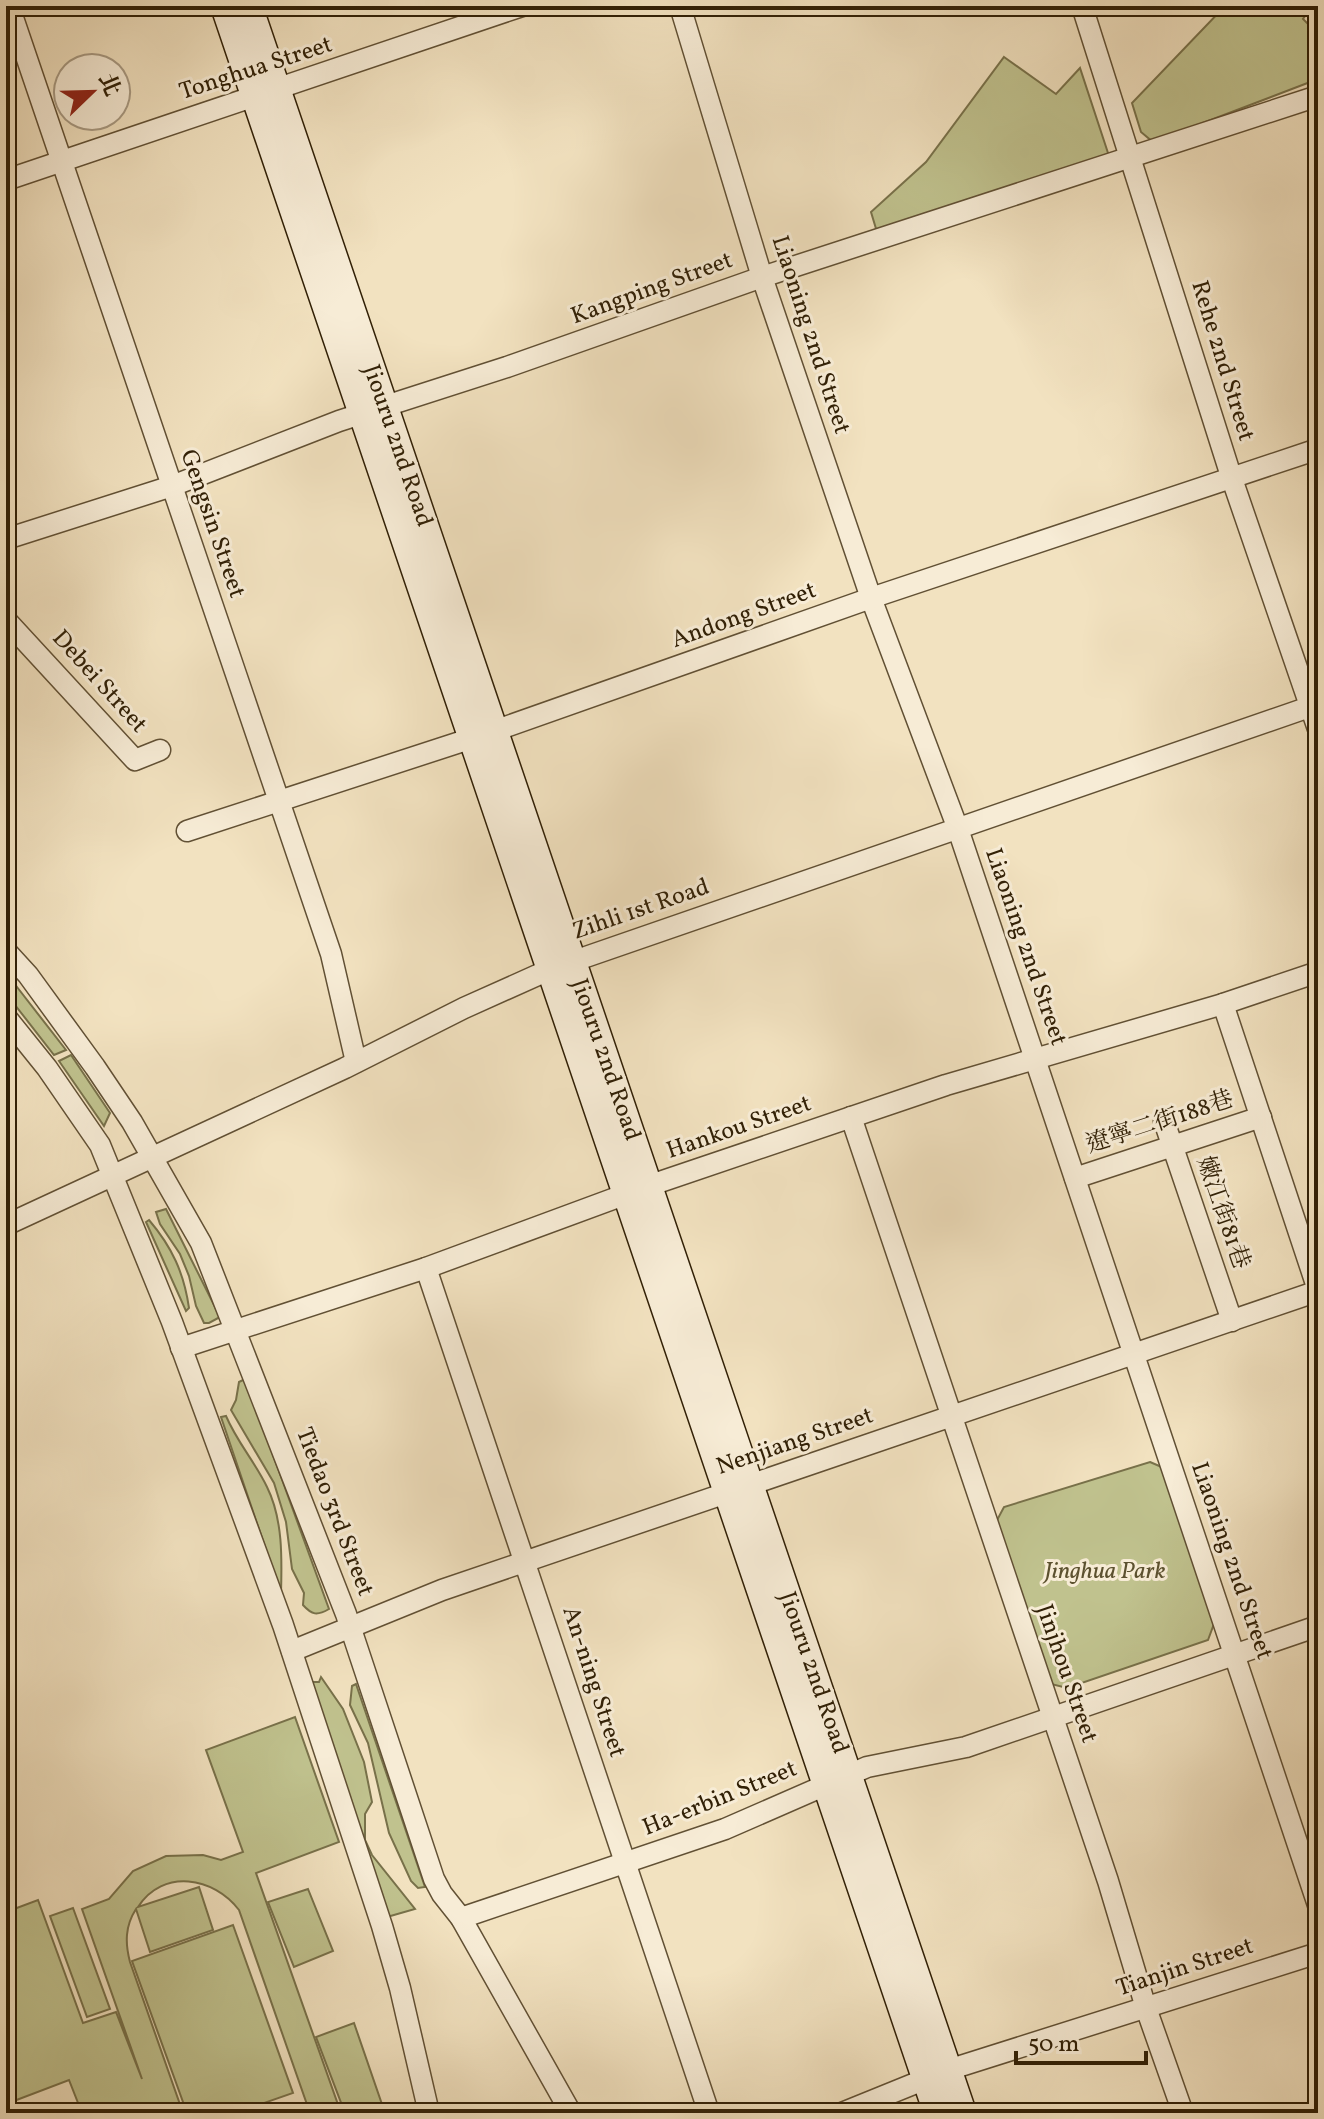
<svg xmlns="http://www.w3.org/2000/svg" width="1324" height="2119" font-family="Vollkorn,'Noto Serif TC',serif">
<rect width="100%" height="100%" fill="#f2e2c0"/>
<filter id="stains"><feTurbulence type="fractalNoise" baseFrequency=".0025" numOctaves="4"/><feColorMatrix values="0 0 0 0 .2 0 0 0 0 .09 0 0 0 0 .02 0 0 0 .5 -.17"/></filter>
<radialGradient id="worn" r=".72"><stop offset=".6" stop-color="#630" stop-opacity="0"/><stop offset="1" stop-color="#630" stop-opacity=".3"/></radialGradient>
<g fill="#c0c28e" stroke="#78714a" stroke-width="2">
<path d="M1225,6H1312L1303,19L1318,34V79L1153,142L1141,132L1132,103Z"/>
<path d="M1004,57L1056,94L1080,68L1110,159L877,232L871,212L926,162Z"/>
<path d="M17,987L66,1050L54,1055L8,996Z"/>
<path d="M71,1055L110,1113L104,1126L59,1061Z"/>
<path d="M166,1209L220,1317L209,1323H204L196,1306L189,1276L180,1254L160,1224L156,1212Z"/>
<path d="M149,1220C172,1247 184,1273 189,1308L186,1311L146,1222Z"/>
<path d="M243,1380L247,1383L329,1609C317,1616 312,1615 303,1605L304,1593L292,1569L286,1522L274,1483L231,1410L236,1400L239,1382Z"/>
<path d="M226,1416C237,1442 255,1462 267,1487C283,1519 282,1559 281,1594L221,1417Z"/>
<path d="M1150,1462L1164,1468L1215,1621L1208,1640L1067,1688L1051,1684L996,1522L1004,1507Z"/>
<path d="M321,1677L343,1709L364,1762L372,1802L365,1814V1840L372,1855L415,1909L387,1917L310,1682H319Z"/>
<path d="M356,1684L425,1887L418,1888L411,1881L389,1833L368,1743L350,1705L352,1686Z"/>
<path d="M295,1717L339,1842L256,1873L341,2113H310L239,1910C214,1877 163,1868 138,1907L199,1887L213,1930L150,1952L136,1909C125,1926 125,1943 130,1962L183,2113H82L69,2080L6,2104V1912L38,1900L83,2023L116,2012L142,2079L82,1909L109,1899L133,1871L166,1856L203,1855L221,1860L243,1852L206,1750Z"/>
<path d="M308,1889L333,1951L294,1967L268,1902Z"/>
<path d="M73,1908L110,2009L87,2017L50,1916Z"/>
<path d="M233,1925L293,2093L235,2113H187L132,1961Z"/>
<path d="M354,2023L385,2113H345L316,2037Z"/>
</g>
<g fill="none" stroke-linecap="round" stroke-linejoin="round">
<defs>
<g id="street">
<path d="M9,6L331,954L356,1062"/>
<path d="M680,6L762,277L871,598L958,829L1318,1905"/>
<path d="M1082,6L1231,476L1318,729"/>
<path d="M6,180L522,6"/>
<path d="M6,539L172,486L339,421L507,367L762,277L1318,96"/>
<path d="M6,620L135,760L160,750"/>
<path d="M187,831L494,731L871,598L1318,449"/>
<path d="M6,951L28,975L95,1067L132,1122L201,1243L346,1614L434,1879L442,1894L461,1918L571,2113"/>
<path d="M1223,1004L1318,1290"/>
<path d="M6,1017L47,1068L100,1145L172,1322L283,1625L382,1926L400,1988L429,2113"/>
<path d="M851,1117L1108,1881L1146,2008L1183,2113"/>
<path d="M1164,1121L1232,1321"/>
<path d="M1075,1178L1261,1117"/>
<path d="M6,1225L345,1068L464,1008L551,969L1318,704"/>
<path d="M426,1268L709,2113"/>
<path d="M181,1348L426,1268L648,1186L946,1085L1223,1004L1318,972"/>
<path d="M292,1651L442,1590L1318,1291"/>
<path d="M461,1918L725,1829L867,1767L966,1747L1318,1626"/>
<path d="M842,2113L948,2070L1318,1953"/>
</g>
<g id="secondary">
<path d="M225,6L938,2113"/>
<path d="M248,6L962,2113"/>
</g>
</defs>
<use href="#street" stroke="#615034" stroke-width="23"/>
<use href="#secondary" stroke="#312006" stroke-width="31"/>
<use href="#street" stroke="#f7ecd6" stroke-width="20"/>
<use href="#secondary" stroke="#f7ecd6" stroke-width="28"/>
</g>
<g text-anchor="middle" dominant-baseline="central" stroke-width="6" stroke-linejoin="round" paint-order="stroke">
<g font-size="24" fill="#312006" stroke="#f7ecd6">
<text transform="translate(256 69) rotate(-18)">Tonghua Street</text>
<text transform="translate(652 289) rotate(-20)">Kangping Street</text>
<text transform="translate(810 335) rotate(72)">Liaoning 2nd Street</text>
<text transform="translate(1222 361) rotate(73)">Rehe 2nd Street</text>
<text transform="translate(397 446) rotate(71)">Jiouru 2nd Road</text>
<text transform="translate(212 524) rotate(71)">Gengsin Street</text>
<text transform="translate(744 616) rotate(-20)">Andong Street</text>
<text transform="translate(99 682) rotate(48)">Debei Street</text>
<text transform="translate(641 910) rotate(-19)">Zihli 1st Road</text>
<text transform="translate(1025 947) rotate(71)">Liaoning 2nd Street</text>
<text transform="translate(605 1060) rotate(71)">Jiouru 2nd Road</text>
<text transform="translate(1160 1123) rotate(-18)">遼寧二街188巷</text>
<text transform="translate(739 1128) rotate(-19)">Hankou Street</text>
<text transform="translate(1222 1213) rotate(71)">嫩江街81巷</text>
<text transform="translate(795 1442) rotate(-19)">Nenjiang Street</text>
<text transform="translate(334 1512) rotate(69)">Tiedao 3rd Street</text>
<text transform="translate(1231 1561) rotate(71)">Liaoning 2nd Street</text>
<text transform="translate(813 1673) rotate(71)">Jiouru 2nd Road</text>
<text transform="translate(1066 1674) rotate(71)">Jinjhou Street</text>
<text transform="translate(593 1682) rotate(72)">An-ning Street</text>
<text transform="translate(720 1799) rotate(-22)">Ha-erbin Street</text>
<text transform="translate(1185 1968) rotate(-18)">Tianjin Street</text>
</g>
<g font-size="24" font-style="italic" fill="#5c512f" stroke="#f7ecd6">
<text x="1105" y="1572">Jinghua Park</text>
</g>
</g>
<rect width="1324" height="2119" fill="none" stroke="#f2e2c0" stroke-width="32"/>
<rect x="8" y="8" width="1308" height="2103" fill="none" stroke="#312006" stroke-width="4"/>
<rect x="16" y="16" width="1292" height="2087" fill="none" stroke="#312006" stroke-width="2"/>
<g transform="translate(92 92) rotate(67)"><circle r="38" fill="#f7ecd6" stroke="#a89a83" stroke-width="2"/>
<path d="M0-6L14 30L0 20L-14 30Z" fill="#8f2418"/>
<text y="-12" font-size="22" font-weight="bold" text-anchor="middle" fill="#312006">北</text>
</g>
<path d="M1016 2051v12h130v-12" fill="none" stroke="#312006" stroke-width="4"/>
<text x="1028" y="2051" font-size="24" fill="#312006" stroke="#f7ecd6" stroke-width="6" paint-order="stroke">50 m</text>
<rect width="100%" height="100%" filter="url(#stains)"/>
<rect width="100%" height="100%" fill="url(#worn)"/>
</svg>
